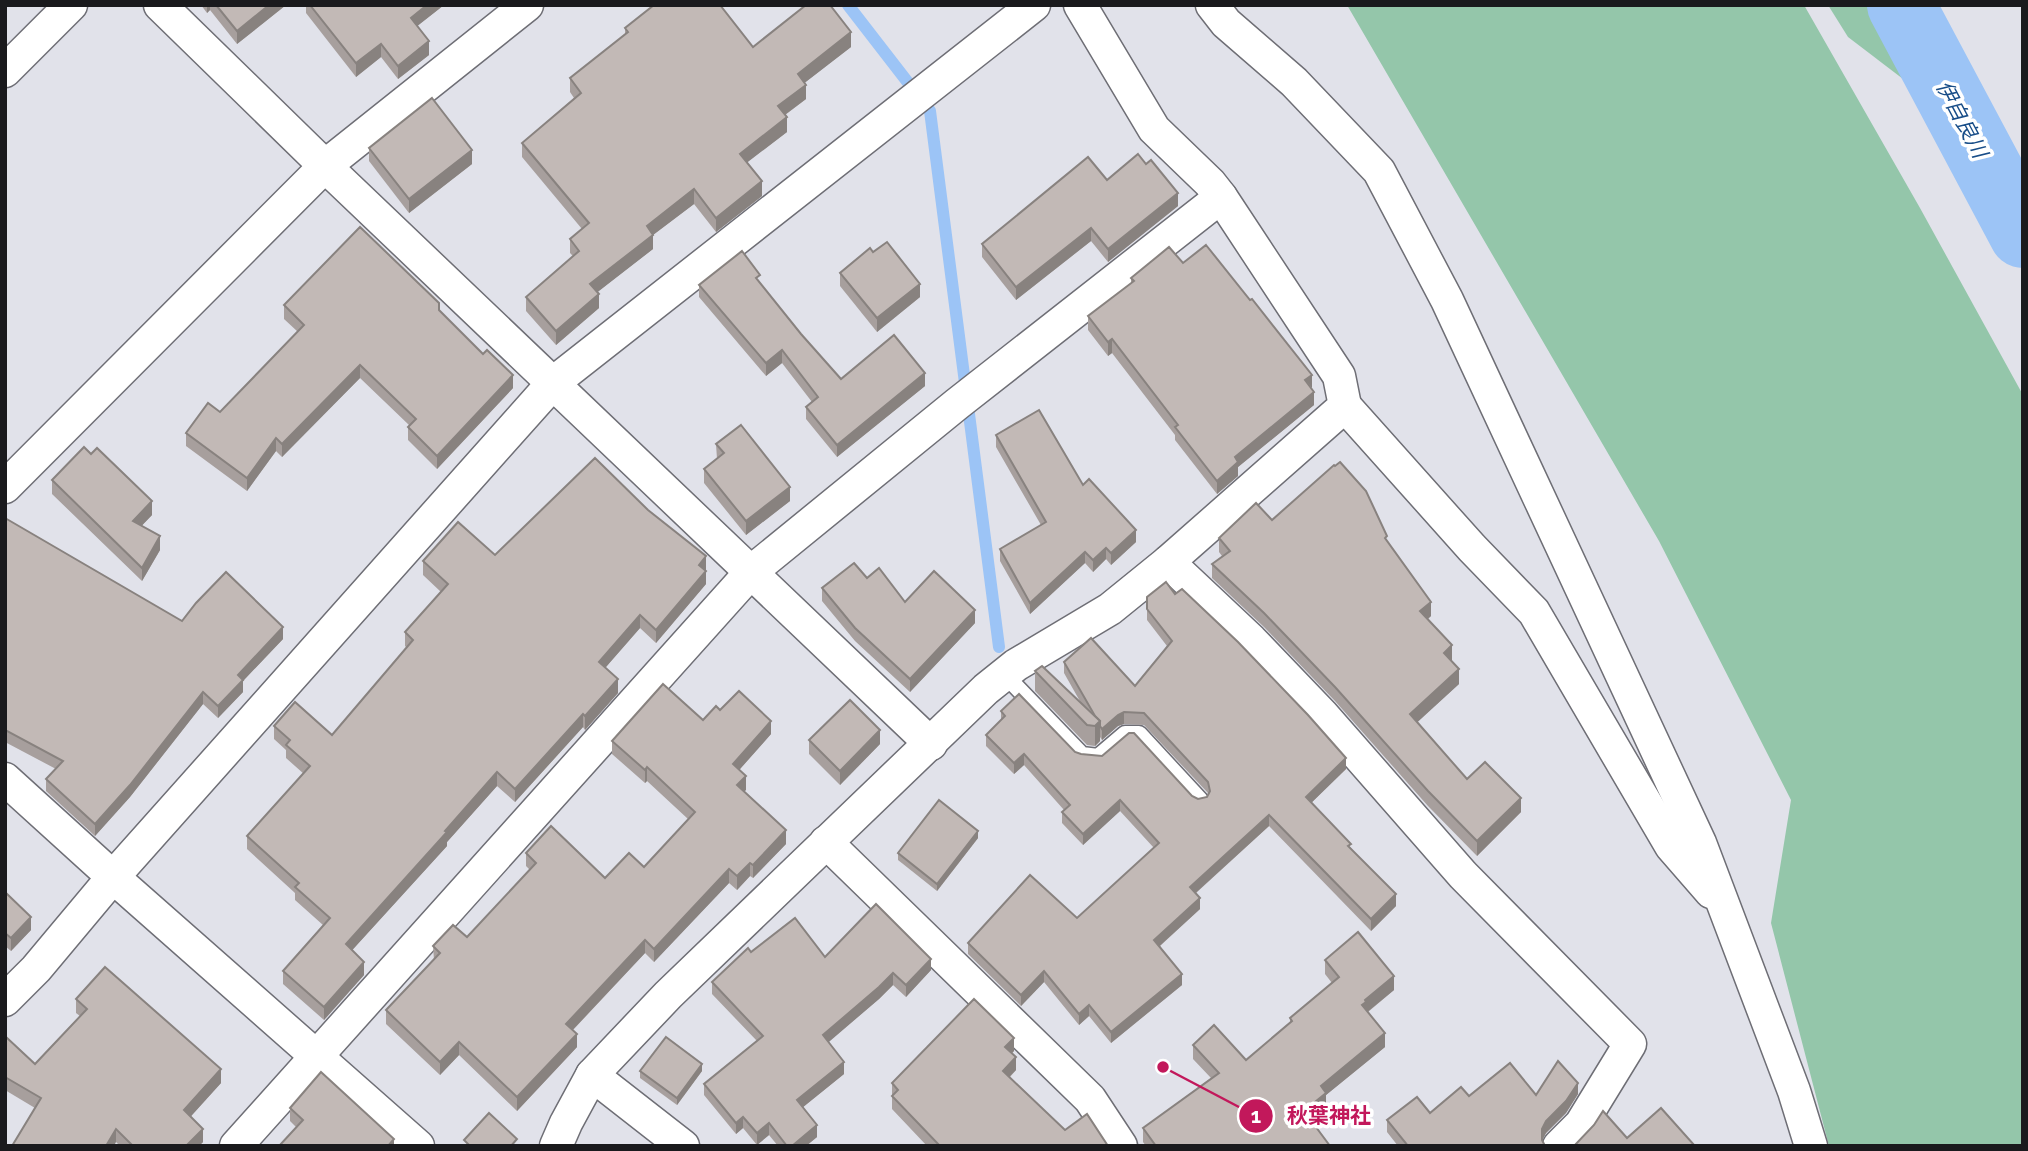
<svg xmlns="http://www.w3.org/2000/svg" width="2028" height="1151" font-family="Raleway,'Noto Sans JP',sans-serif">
<rect width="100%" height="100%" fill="#e1e2ea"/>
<g fill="#94c6aa">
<path d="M1347,5H1804L1920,208L2023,395V1146H1829L1771,923L1791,800L1659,541Z"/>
<path d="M1828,5H1919L1943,62L1907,82L1848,37Z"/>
</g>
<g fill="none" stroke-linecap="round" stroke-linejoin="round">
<path stroke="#9cc4f6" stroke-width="12" d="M848,5L930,111L999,647"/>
<path stroke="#9cc4f6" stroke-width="68" d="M1901,5L2023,234"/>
<defs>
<path id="lane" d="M1004,674L1082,755L1098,757L1125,734H1139L1200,800"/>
<g id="street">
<path d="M160,5L325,166L931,744"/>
<path d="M1212,5L1226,23L1294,82L1379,171L1447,300L1700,843L1794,1091L1811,1146"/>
<path d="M5,71L71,5"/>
<path d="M1345,406L1472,548L1534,612L1671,846L1711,892"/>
<path d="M5,487L325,166L527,5"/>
<path d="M1168,562L1251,640L1322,714L1463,875L1630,1044L1581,1124L1559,1146"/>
<path d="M5,779L113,877L418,1146"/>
<path d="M826,842L1090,1099L1121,1146"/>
<path d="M5,1000L36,969L113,877L553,383L1034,5"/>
<path d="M592,1075L683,1146"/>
<path d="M236,1146L752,571L957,404L1221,197"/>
<path d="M556,1146L566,1123L592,1075L668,995L986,689L1016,665L1110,609L1168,562L1345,406L1339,376L1221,197L1210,183L1154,129L1080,5"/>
</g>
</defs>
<use href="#lane" stroke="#6e6e75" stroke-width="19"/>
<use href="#street" stroke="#6e6e75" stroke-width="35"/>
<use href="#lane" stroke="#fff" stroke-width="16"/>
<use href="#street" stroke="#fff" stroke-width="32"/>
</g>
<g fill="#a79f9d">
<path d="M201,5H286L237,44L210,10L207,13Z"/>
<path d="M306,5H444L417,26L429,55L398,79L381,57L356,77L306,13Z"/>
<path d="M625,28L753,47H851L804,83L806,99L785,115L787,132L747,162L762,196L716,232L694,204L653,235V249L597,292L599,308L556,345L526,311V297L573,256L570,253V239L582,229L522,157V143L574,98L570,92V78L625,35Z"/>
<path d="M369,148L472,164L409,213L369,161Z"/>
<path d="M1107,180L1178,206L1108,262L1091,241L1016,300L982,257V244Z"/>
<path d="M1183,263L1312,389L1314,405L1238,467V476L1217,494L1175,440V435L1112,353L1108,356L1088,330V316L1131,284V278Z"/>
<path d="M840,273L920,297L877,332L840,286Z"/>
<path d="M760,283L801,334L841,379L925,386L837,457L806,419V407L812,402L782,363L766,376L699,297V285Z"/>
<path d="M284,305L439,310L513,388L437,469L408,440V427L409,425L360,378L282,457L276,451L247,491L186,446V433L220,412L298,332L284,319Z"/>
<path d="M996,435L1083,485L1136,542L1111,565L1106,559L1093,572L1085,563L1030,614L1000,561V549L1041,525L996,447Z"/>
<path d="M716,444L790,501L746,535L704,483V469L717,459Z"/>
<path d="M52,480L152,515L141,526L160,550L142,581L52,494Z"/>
<path d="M5,518L182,621L283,639L243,681V692L218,718L203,704L130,797L95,836L46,791V779L56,769L5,742Z"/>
<path d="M1219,538L1387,541L1431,616L1428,619L1452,660L1451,661L1459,684L1417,722L1467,779L1521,812L1477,856L1428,806L1335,701L1264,627L1212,578V564L1222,556L1219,552Z"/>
<path d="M495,555L706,570V584L656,643L640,628L605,668L618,693L585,730L583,727L515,802L497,786L447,842V846L352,950L364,975L324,1020L283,984V971L323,925L295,900V893L247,849V836L304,774L286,758V750L274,739V726L332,735L407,648L405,646V632L441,592L423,575V561Z"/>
<path d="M867,578L905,602L975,623L910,692L855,641L822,601V588Z"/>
<path d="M1175,594L1346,769L1311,803L1351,848L1396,906L1371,931L1269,826L1196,893L1200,909L1160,946L1182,985L1111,1043L1089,1016L1079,1025L1044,982L1021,1006L968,954V943L1077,918L1154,848L1120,811L1083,845L1062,823V812L1064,810L1024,765L1014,774L986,746V735L1001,720V711L1075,752L1192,796L1198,799L1207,797L1208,793L1144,725L1124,724L1118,726L1102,740L1100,737V741L1095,746L1087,745L1035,691V671L1081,703L1064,673V662L1135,686L1167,646L1147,620V597Z"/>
<path d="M720,710L771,734L739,770L746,790L744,791L786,844L753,878L750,876L737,890L729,883L654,962L645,953L573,1030L577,1047L517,1111L459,1055L440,1075L386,1024V1010L434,960L433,946L467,937L530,870L526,866V853L605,878L644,867L688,819L647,781L645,783L612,754V741L703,720Z"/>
<path d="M809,740L880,744L840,785L809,754Z"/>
<path d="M978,838L937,891L898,860V853Z"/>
<path d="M5,892L31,930L11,951L5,946Z"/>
<path d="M751,952L825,957L931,970L906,997L893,985L879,999L828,1042L844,1074L803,1107L817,1137L806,1146H778L769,1135L757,1145L743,1128L736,1134L704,1095V1084L757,1041L712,994V982Z"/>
<path d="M1325,960L1394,990L1368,1012L1385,1047L1326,1095V1106L1311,1119L1330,1146H1146L1143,1142V1128L1211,1078L1193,1059V1045L1246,1060L1290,1024V1018L1332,983L1325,974Z"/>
<path d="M76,999L221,1083L190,1117L203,1142L199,1146H120L116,1142L35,1108L5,1090V1036L35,1064L80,1016L76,1013Z"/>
<path d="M1014,1051L1012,1053L1016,1070L1010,1077L1065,1130L1108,1146H927L892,1109V1083Z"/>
<path d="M640,1071H702L677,1105L640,1078Z"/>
<path d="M1578,1094L1566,1113L1546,1133L1542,1140L1545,1146H1398L1387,1132V1120L1430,1113L1469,1096Z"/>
<path d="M290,1108L394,1146L296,1127L290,1121Z"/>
</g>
<g fill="#88827f">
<path d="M207,5H210V10L207,13Z"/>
<path d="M269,5H286L237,44V31Z"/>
<path d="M427,5H444L411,31V18Z"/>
<path d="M851,32V47L798,88V74Z"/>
<path d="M429,41V55L398,79V66Z"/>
<path d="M381,44V57L356,77V63Z"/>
<path d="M806,85V99L778,120V106Z"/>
<path d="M787,117V132L740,168V154Z"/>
<path d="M472,150V164L409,213V199Z"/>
<path d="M762,181V196L716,232V218Z"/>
<path d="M694,189V204L653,235V249L590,298V284L647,226Z"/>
<path d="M1178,193V206L1108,262V249Z"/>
<path d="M1091,228V241L1016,300V287Z"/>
<path d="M920,284V297L877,332V318Z"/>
<path d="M599,294V308L556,345V331Z"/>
<path d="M1112,339V353L1108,356V342Z"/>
<path d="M782,350V363L766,376V363Z"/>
<path d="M360,365V378L282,457V444Z"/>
<path d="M925,373V386L837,457V445Z"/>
<path d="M513,375V388L437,469V456Z"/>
<path d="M1312,375V388L1305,380Z"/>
<path d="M1314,392V405L1238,467V476L1217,494V481L1235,457Z"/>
<path d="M276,438V451L247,491V478Z"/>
<path d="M790,487V501L746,535V521Z"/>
<path d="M152,501V515L133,535V521Z"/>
<path d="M1136,530V542L1111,565V553Z"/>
<path d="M160,536V550L142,581V568Z"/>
<path d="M1106,548V559L1093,572V560Z"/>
<path d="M1085,552V563L1030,614V603Z"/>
<path d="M706,556V570L699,578V565Z"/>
<path d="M706,571V584L656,643V630Z"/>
<path d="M1431,602V616L1420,625V611Z"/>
<path d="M975,610V623L910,692V679Z"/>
<path d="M640,615V628L599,675V662Z"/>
<path d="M283,627V639L243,681V692L218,718V706L238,675Z"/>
<path d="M1452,645V660L1444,667V653Z"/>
<path d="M1459,669V684L1410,729V714Z"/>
<path d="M618,679V693L585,730V716Z"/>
<path d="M203,692V704L130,797L95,836V824Z"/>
<path d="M1124,712V724L1118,726L1102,740V729L1118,715Z"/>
<path d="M583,714V727L515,802V789Z"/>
<path d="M771,721V734L733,777V764Z"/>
<path d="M1100,721V741L1095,746V726Z"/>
<path d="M880,730V744L840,785V771Z"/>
<path d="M1024,754V765L1014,774V763Z"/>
<path d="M1346,758V769L1306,808V797Z"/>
<path d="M647,767V781L645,783V770Z"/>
<path d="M497,772V786L447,842V846L346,957V944Z"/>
<path d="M746,776V790L737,798V785Z"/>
<path d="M1521,798V812L1477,856V841Z"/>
<path d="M1120,800V811L1083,845V834Z"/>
<path d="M1269,815V826L1190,898V887Z"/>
<path d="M786,830V844L753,878V865Z"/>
<path d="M978,831V838L937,891V884Z"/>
<path d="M750,863V876L737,890V876Z"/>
<path d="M729,869V883L654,962V949Z"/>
<path d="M1396,894V906L1371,931V919Z"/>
<path d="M1200,898V909L1154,951V940Z"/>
<path d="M31,917V930L11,951V938Z"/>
<path d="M645,940V953L566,1037V1024Z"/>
<path d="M931,959V970L906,997V985Z"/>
<path d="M364,962V975L324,1020V1007Z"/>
<path d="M1044,971V982L1021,1006V995Z"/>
<path d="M893,973V985L879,999L823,1047V1035Z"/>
<path d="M1182,974V985L1111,1043V1032Z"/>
<path d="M1394,976V990L1366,1013L1362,1005L1365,1000Z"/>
<path d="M1089,1005V1016L1079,1025V1014Z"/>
<path d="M1385,1033V1047L1326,1095V1106L1304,1125V1111L1321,1086Z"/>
<path d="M577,1034V1047L517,1111V1097Z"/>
<path d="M1014,1038V1051L1005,1060V1047Z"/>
<path d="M459,1042V1055L440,1075V1062Z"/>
<path d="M1016,1057V1070L1003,1083V1071Z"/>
<path d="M844,1062V1074L797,1112V1100Z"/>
<path d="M702,1064V1071L677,1105V1098Z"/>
<path d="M221,1069V1083L184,1124V1110Z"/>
<path d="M1578,1083V1094L1566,1113L1546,1133L1542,1141V1129L1546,1121Z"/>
<path d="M743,1117V1128L736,1134V1123Z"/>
<path d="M769,1123V1135L757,1145V1133Z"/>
<path d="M817,1125V1137L806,1146H792Z"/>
<path d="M116,1129V1142L114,1146H106Z"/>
<path d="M203,1129V1142L199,1146H186Z"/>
<path d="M394,1139V1146H388Z"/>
</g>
<g fill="#c2b9b6" stroke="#88827f" stroke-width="2">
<path d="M216,5H269L237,31Z"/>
<path d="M310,5H427L411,18L429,41L398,66L381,44L356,63Z"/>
<path d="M654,5H720L753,47L806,5H830L851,32L798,74L806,85L778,106L787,117L740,154L762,181L716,218L694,189L647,226L653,235L590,284L599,294L556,331L526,297L579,251L570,239L589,223L522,143L581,93L570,78L628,32L625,28Z"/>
<path d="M432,98L472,150L409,199L369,148Z"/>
<path d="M1138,154L1146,164L1151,160L1178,193L1108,249L1091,228L1016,287L982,244L1088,157L1107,180Z"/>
<path d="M360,227L439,303V310L483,354L487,350L513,375L437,456L408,427L416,419L360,365L282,444L276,438L247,478L186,433L208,403L220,412L304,325L284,305Z"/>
<path d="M887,242L920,284L877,318L840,273L870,248L873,252Z"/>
<path d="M1206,245L1250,300L1252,299L1312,375L1305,380L1314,392L1235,457L1238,462L1217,481L1175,427L1178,425L1112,339L1108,342L1088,316L1134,281L1131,278L1169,247L1183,263Z"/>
<path d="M742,251L760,275L756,278L801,334L841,379L894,335L925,373L837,445L806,407L818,397L782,350L766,363L699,285Z"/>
<path d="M1039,410L1083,485L1089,479L1136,530L1111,553L1106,548L1093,560L1085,552L1030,603L1000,549L1046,522L996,435Z"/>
<path d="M741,425L790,487L746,521L704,469L724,453L716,444Z"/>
<path d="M84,447L91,454L97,448L152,501L133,521L160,536L142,568L52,480Z"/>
<path d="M595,458L648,510L706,556L699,565L706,571L656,630L640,615L599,662L618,679L585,716L583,714L515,789L497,772L445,831L447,832L346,944L364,962L324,1007L283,971L330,918L295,887L299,883L247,836L310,766L286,745L290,740L274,726L295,702L332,735L413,640L405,632L448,584L423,561L458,522L495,555Z"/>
<path d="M1340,462L1366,491L1387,536L1385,538L1431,602L1420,611L1452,645L1444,653L1459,669L1410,714L1467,779L1485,762L1521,798L1477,841L1428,791L1335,687L1264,613L1212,564L1230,551L1219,538L1256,503L1272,520L1334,465L1335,466Z"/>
<path d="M5,518L182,621L196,603L226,572L283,627L238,675L243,680L218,706L203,692L130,785L95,824L46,779L63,761L5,730Z"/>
<path d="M854,563L867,578L879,568L905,602L934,571L975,610L910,679L855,628L822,588Z"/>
<path d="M1166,582L1175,594L1182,589L1238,642L1308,715L1346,758L1306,797L1351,844L1348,846L1396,894L1371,919L1269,815L1190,887L1200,898L1154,940L1182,974L1111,1032L1089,1005L1079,1014L1044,971L1021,995L968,943L1030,875L1077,918L1159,843L1120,800L1083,834L1062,812L1070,805L1024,754L1014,763L986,735L1005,716L1001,711L1019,694L1075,752L1081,754L1102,756L1129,733H1134L1192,796L1198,799L1207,797L1210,791L1208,782L1144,713L1124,712L1118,715L1102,729L1100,726V721L1095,716L1064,662L1091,638L1135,686L1172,641L1147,609V597Z"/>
<path d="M1042,666L1100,721L1095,726L1087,725L1035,671Z"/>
<path d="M663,684L703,720L716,706L720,710L739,691L771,721L733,764L746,776L737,785L786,830L753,865L750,863L737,876L729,869L654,949L645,940L566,1024L577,1034L517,1097L459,1042L440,1062L386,1010L440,953L433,946L453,925L467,937L536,863L526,853L551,826L605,878L629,853L644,867L695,812L647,767L645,770L612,741Z"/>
<path d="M850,700L880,730L840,771L809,740Z"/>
<path d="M939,800L978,831L937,884L898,853Z"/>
<path d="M5,892L31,917L11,938L5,933Z"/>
<path d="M876,904L931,959L906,985L893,973L879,987L823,1035L844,1062L797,1100L817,1125L792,1146H787L769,1123L757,1133L743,1117L736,1123L704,1084L763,1036L712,982L748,948L751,952L795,918L825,957Z"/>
<path d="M1358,932L1394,976L1365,1000L1366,1002L1362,1005L1385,1033L1321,1086L1326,1093L1304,1111L1330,1146H1156L1143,1128L1219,1073L1193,1045L1214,1025L1246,1060L1292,1021L1290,1018L1339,977L1325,960Z"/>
<path d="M105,967L221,1069L184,1110L203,1129L186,1146H133L116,1129L106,1146H12L41,1098L5,1077V1036L35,1064L87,1009L76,999Z"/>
<path d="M974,999L1014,1038L1005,1047L1016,1057L1003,1071L1065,1130L1087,1114L1108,1146H940L892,1096L898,1090L892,1083Z"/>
<path d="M666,1037L702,1064L677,1098L640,1071Z"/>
<path d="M1558,1061L1578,1083L1566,1101L1546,1121L1542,1129V1140L1545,1146H1408L1387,1120L1417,1097L1430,1113L1461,1087L1469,1096L1510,1063L1536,1095Z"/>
<path d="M321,1072L394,1139L388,1146H279L303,1120L290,1108Z"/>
<path d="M1661,1108L1695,1146H1574L1594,1125L1603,1111L1627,1138Z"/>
<path d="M489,1113L517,1139L511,1146H470L464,1140Z"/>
</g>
<g text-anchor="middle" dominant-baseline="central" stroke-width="7" stroke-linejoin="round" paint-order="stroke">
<g font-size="21" font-style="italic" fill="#184d88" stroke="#fff">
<text transform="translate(1962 119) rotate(62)">伊自良川</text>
</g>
</g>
<path fill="none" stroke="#c2185b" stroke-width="2.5" d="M1163 1067L1256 1116"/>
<g fill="#c2185b" stroke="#fff" stroke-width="2.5">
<circle cx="1163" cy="1067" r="7"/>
<circle cx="1256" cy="1116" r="18"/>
</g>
<g font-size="21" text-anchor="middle" font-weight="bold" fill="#fff">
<text x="1256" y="1123">1</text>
</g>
<g font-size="21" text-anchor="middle" font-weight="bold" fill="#c2185b" stroke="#fff" stroke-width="7" stroke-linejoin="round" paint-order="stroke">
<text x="1329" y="1123">秋葉神社</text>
</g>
<rect width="2028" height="1151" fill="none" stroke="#1a1a1d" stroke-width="14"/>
</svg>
